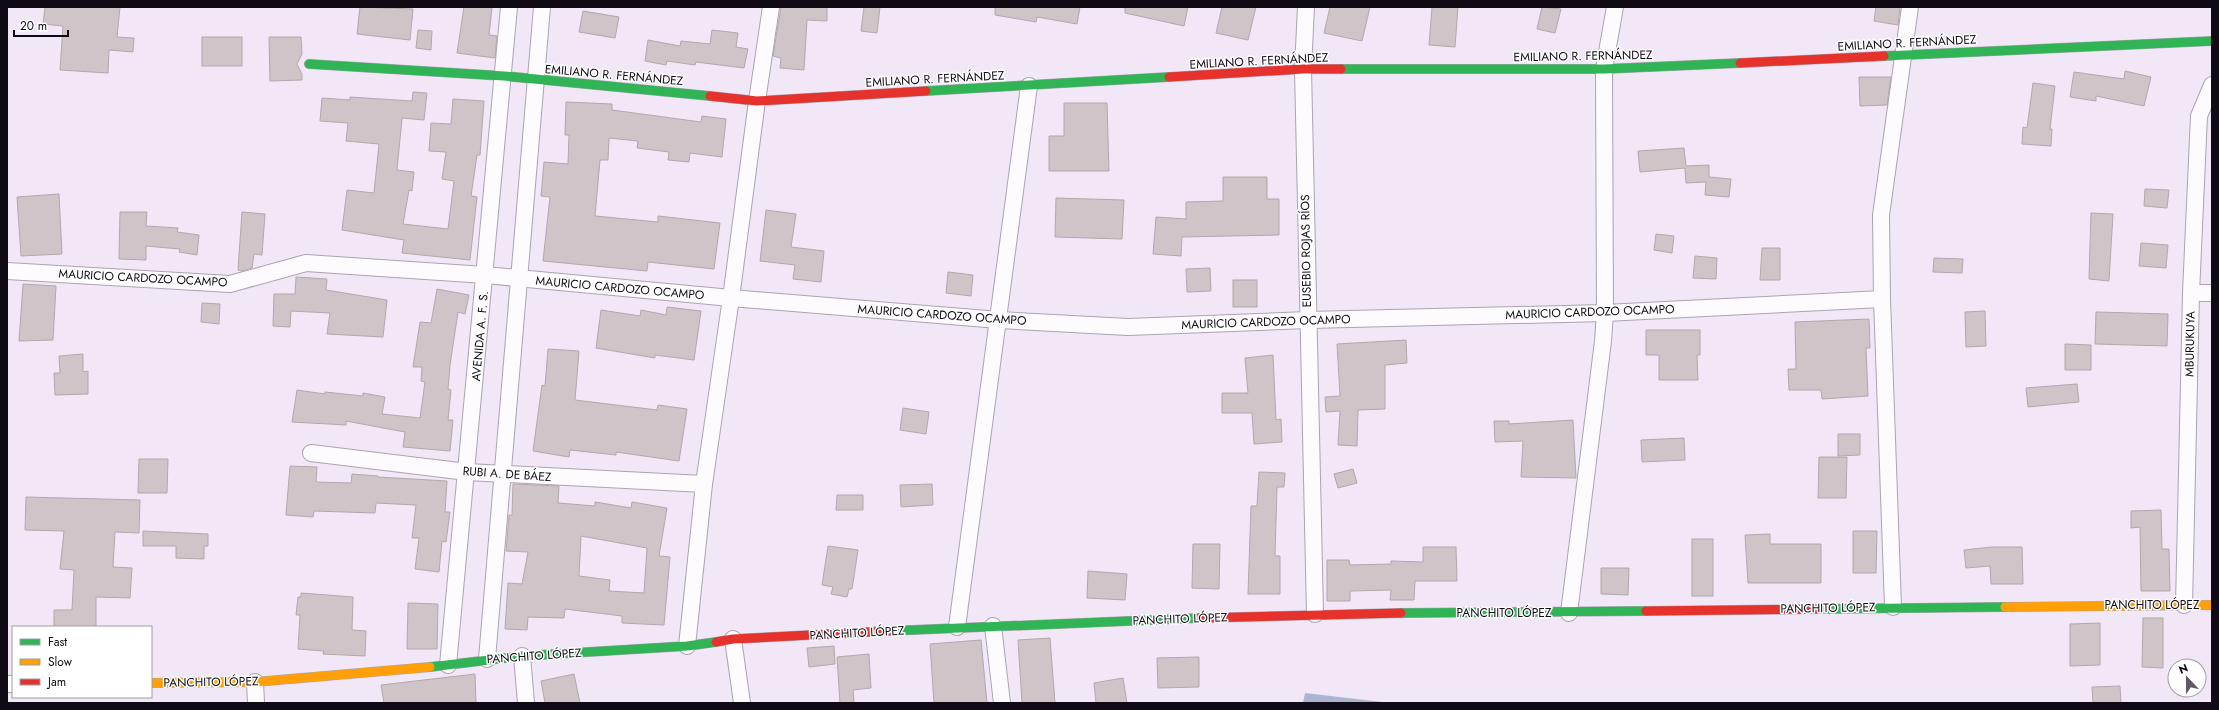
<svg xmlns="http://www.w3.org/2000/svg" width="2219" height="710" font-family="Jost,sans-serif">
<rect width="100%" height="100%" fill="#f1e7f7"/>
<path fill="#aab6d0" d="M1305,693L1382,702L1303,703Z"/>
<g fill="#cfc5c9" stroke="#b2a8ac" fill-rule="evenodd">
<path d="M45,7H120L117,37L134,38L133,52L109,50L108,73L60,70L63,26L43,24Z"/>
<path d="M360,7L413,9L410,40L357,34Z"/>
<path d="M464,7H492L489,35L497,36L495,58L457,53Z"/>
<path d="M781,7H827V21L807,20L804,70L780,68L781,58L773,56Z"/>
<path d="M864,7H880L877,33L861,31Z"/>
<path d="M995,7H1080L1077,24L1037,17L1036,22L995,15Z"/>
<path d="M1125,7H1188L1184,26L1125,13Z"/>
<path d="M1222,7H1256L1248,40L1216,33Z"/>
<path d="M1330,7H1370L1362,41L1324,33Z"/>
<path d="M1432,7H1458L1455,47L1429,45Z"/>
<path d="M1542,7L1561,9L1555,33L1537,29Z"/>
<path d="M1876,7H1900L1898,25L1874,21Z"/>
<path d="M583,11L619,17L615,38L579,32Z"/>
<path d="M418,30L432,31L431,50L416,48Z"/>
<path d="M712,30L738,33L736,47L748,49L744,68L696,62L695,65L667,61L666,65L645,61L648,40L680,46L681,41L710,44Z"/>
<rect x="202" y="37" width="40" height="29"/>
<path d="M269,37H301L302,54L297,64L302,74V80L270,81Z"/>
<path d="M2125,71L2151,77L2144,106L2096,96V101L2070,97L2074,72L2124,79Z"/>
<path d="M1859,77H1891L1887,105L1860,106Z"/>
<path d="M2033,83L2055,86L2050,129H2052L2051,146L2022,144L2023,127L2027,128Z"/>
<path d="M413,92L427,93L424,120L402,118L397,170L414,172L412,191L409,190L403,224L448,229L454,181L442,179L446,152L429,151L431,123L451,124L453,99L484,101L480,155H477L471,196L477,197L470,260L402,253L404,240L342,230L347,190L374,193L379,144L346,141L348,123L320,121L322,98L350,100V97L412,101Z"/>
<path d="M566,102L612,104V110L701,122L702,116L726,119L722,157L690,153L689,162L668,160L669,152L637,148L638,141L609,138L608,160H600L595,216L658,222V216L720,223L714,269L648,262L647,271L543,261L550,197L541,196L544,162L568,164L569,135H565Z"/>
<path d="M1064,103H1107L1109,171H1049V136H1064Z"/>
<path d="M1684,148L1686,166L1709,165V177L1731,179L1729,197L1705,195L1706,182L1686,183L1685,168L1640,172L1638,151Z"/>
<path d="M1223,177H1267V199H1279V235L1182,237L1181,256L1153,254L1156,217L1186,219V202L1223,201Z"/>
<path d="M2145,189L2169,190L2167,208L2144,206Z"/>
<path d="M59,194L62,254L21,256L17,197Z"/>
<path d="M1056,198L1124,200L1122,239L1055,237Z"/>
<path d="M766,210L796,214L791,247L824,251L821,282L793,279L795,265L760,261Z"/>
<path d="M120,212H147L146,226L178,228L177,232L199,235L197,255L179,252L180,249L146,246V260L119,259Z"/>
<path d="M242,212L265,214L262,255L254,254L252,268L242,271L238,270Z"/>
<path d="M2091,213L2113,214L2109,281L2089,279Z"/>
<path d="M1656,234L1674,236L1672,253L1654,250Z"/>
<path d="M2141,243L2168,245L2166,268L2139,266Z"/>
<path d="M1762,248H1780V280H1760Z"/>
<path d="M1695,256L1717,258L1716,279L1693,278Z"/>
<path d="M1934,258L1963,259L1962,273L1933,272Z"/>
<path d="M1210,268L1211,291L1187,292L1186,269Z"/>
<path d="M948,272L973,275L971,296L946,293Z"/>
<path d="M296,277L327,279L326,290L387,300L383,337L327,334L330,313L291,311L290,327L273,326L274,294H295Z"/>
<rect x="1233" y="280" width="24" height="27"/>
<path d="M23,284L56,286L53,340L19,341Z"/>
<path d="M437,289L469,295L465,314L458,312L450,365L448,389L451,390L448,420H453L450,451L403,447L405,432L346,421V425L292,422L297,390L325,394V392L363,396V393L385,397L382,414L420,418L425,382L421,381L422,367H413L420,322L431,323Z"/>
<path d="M202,303L220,304L219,324L201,322Z"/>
<path d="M667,307L701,311L694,360L655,355V358L596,348L601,310L640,316L641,310L666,315Z"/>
<path d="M1985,311L1986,346L1966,347L1965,312Z"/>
<path d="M2096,312L2168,314L2167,346L2095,344Z"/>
<path d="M1869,319L1870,348H1866L1868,396L1822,399L1821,390H1789L1788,369H1796L1795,322Z"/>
<path d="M1646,330H1700V355H1697L1698,380H1659V355H1646Z"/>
<path d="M1406,340L1407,363L1385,365V409L1358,410L1357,446L1338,445L1340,411L1326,412L1325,397L1340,396L1337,344Z"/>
<path d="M2065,344L2091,345V370H2065Z"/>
<path d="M548,349L579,351L575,400L657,410L658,405L687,409L679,461L616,452V455L570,450L569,457L533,451L542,385L545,386Z"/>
<path d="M83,354V372L88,371V394L55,395L54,373H60L59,356Z"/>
<path d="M1273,355L1276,420L1281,419L1282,442L1254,444L1252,413H1222V393H1248L1245,358Z"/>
<path d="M2077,384L2079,402L2028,407L2026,388Z"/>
<path d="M903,408L929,412L926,434L900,430Z"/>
<path d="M1573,420L1576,478L1521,477L1523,441L1495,442L1494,421H1509V424Z"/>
<path d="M1838,434H1860V455L1838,456Z"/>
<path d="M1684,438L1685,460L1642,462L1641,440Z"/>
<path d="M1819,457H1847L1846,498H1818Z"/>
<path d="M139,459H168L167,493H138Z"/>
<path d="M290,466L317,467L316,482L351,483L352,474L378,476V477L447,481L445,512H450L446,542L442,541L439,572L415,569L419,538H412L416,505L376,503L375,513L314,511L313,517L286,515Z"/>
<path d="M1353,469L1357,483L1338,488L1334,474Z"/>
<path d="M1259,472L1285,473L1284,487H1277L1275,556H1280V594H1248L1251,506H1257Z"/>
<path d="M513,484L559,486L558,503L595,506V502L631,508L632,502L667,508L659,556L670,557L664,625L622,623V616L565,609L564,618L528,617L527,630L505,629L508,583L522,584L528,552L506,551L509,515H512ZM581,536L647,548L644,593L609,591L610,580L579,576Z"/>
<path d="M932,484L933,505L901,507L900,485Z"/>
<path d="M837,495H863V510H836Z"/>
<path d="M26,497L140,500L139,533L115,532L113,567L132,568L130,598L96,597V627H54V610H72L74,570L60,569L64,531L25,530Z"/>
<path d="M2161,510L2162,549H2169L2170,591H2141L2140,527L2131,528V511Z"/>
<path d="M143,531L208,534V546H204V559L176,558V546H143Z"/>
<path d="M1853,531H1877L1876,573H1853Z"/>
<path d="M1770,534V544H1821V583H1748L1745,535Z"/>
<rect x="1692" y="539" width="21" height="57"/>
<path d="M1193,544H1220L1219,589L1192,588Z"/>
<path d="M828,546L858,550L852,589H849L847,597L831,594L833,587L822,585Z"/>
<path d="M1423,547H1456L1457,581H1415L1414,600H1390L1391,590L1350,591V601H1327V560H1349L1350,565L1391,564V561L1423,562Z"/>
<path d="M1992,547H2022L2023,584H1991L1990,566L1966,568L1964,550Z"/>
<path d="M1601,568H1629L1628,595L1601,594Z"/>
<path d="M1088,571L1127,574L1125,600L1087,598Z"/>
<path d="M301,593L353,597L352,630L366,631L365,656L323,654L324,651L298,649L300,615H296L298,597H301Z"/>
<path d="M408,603L438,604L437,649H407Z"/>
<path d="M2143,618H2163V668L2142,667Z"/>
<path d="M2100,623V665L2070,666V624Z"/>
<path d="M1050,638L1055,703H1022L1018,640Z"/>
<path d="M981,640L987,703H934L930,644Z"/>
<path d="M834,646L835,664L809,667L807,648Z"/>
<path d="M869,654L871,688L853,690L854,703H840L837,657Z"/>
<path d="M1199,657V687L1158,688L1157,658Z"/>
<path d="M475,674L476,703H384L381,685Z"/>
<path d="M574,674L580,703H545L541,681Z"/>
<path d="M1123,678L1127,703H1096L1094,683Z"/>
<path d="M2120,686L2121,703H2093L2092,687Z"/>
</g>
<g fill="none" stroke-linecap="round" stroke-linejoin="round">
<defs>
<g id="street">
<path d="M1306,7L1303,69L1315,614"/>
<path d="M7,271L230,284L306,263L485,275L731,298L999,320L1128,327L1308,320L1605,313L1882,299"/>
<path d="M2191,293H2212"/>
<path d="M311,453L467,472L704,484"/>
<path d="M2184,605L2191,293L2199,116L2212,85"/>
<path d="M1893,607L1882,299L1881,215L1910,7"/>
<path d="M1569,613L1603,341L1605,313L1604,69L1615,7"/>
<path d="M993,626L1002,703"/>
<path d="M957,627L1029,86"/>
<path d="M733,639L742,703"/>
<path d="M687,646L704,484L731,298L757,101L771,7"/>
<path d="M522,656L526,703"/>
<path d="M487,659L542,7"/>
<path d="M448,665L509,7"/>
<path d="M255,682L256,703"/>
<path d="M7,684H13"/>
</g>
<g id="fast">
<path d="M1884,56L2212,41"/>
<path d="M309,64L504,76L710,96"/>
<path d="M1341,69H1604L1740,63"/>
<path d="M926,91L1169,77"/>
<path d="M1818,609L2005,607"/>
<path d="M1401,613L1646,611"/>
<path d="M888,631L1200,618"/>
<path d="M430,667L522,656L687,646L716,642"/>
</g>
<g id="slow">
<path d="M2005,607L2212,605"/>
<path d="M151,683L255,682L430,667"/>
</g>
<g id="jam">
<path d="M1740,63L1884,56"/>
<path d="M1169,77L1303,69H1341"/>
<path d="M710,96L757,101L926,91"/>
<path d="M1646,611L1818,609"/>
<path d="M1200,618L1401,613"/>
<path d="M716,642L733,639L888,631"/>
</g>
</defs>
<use href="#street" stroke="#aca4b1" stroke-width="18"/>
<use href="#fast" stroke="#aca4b1" stroke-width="10"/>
<use href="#slow" stroke="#aca4b1" stroke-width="10"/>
<use href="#jam" stroke="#aca4b1" stroke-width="10"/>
<use href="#street" stroke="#fdfbfe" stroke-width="16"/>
<use href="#fast" stroke="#30b455" stroke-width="9"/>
<use href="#slow" stroke="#ff9f0a" stroke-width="9"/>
<use href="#jam" stroke="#e5322d" stroke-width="9"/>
</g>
<g text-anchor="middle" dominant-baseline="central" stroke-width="3" stroke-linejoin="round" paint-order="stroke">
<g font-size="12" fill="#100a14" stroke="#fff">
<text transform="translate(1907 43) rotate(-3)">EMILIANO R. FERNÁNDEZ</text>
<text transform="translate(1583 56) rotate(-1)">EMILIANO R. FERNÁNDEZ</text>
<text transform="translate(1259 61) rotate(-3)">EMILIANO R. FERNÁNDEZ</text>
<text transform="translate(614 75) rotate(5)">EMILIANO R. FERNÁNDEZ</text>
<text transform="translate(935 79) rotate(-3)">EMILIANO R. FERNÁNDEZ</text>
<text transform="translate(1306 251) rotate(-91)">EUSEBIO ROJAS RÍOS</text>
<text transform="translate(143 278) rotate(3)">MAURICIO CARDOZO OCAMPO</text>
<text transform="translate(620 288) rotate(5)">MAURICIO CARDOZO OCAMPO</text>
<text transform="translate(1590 312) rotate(-2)">MAURICIO CARDOZO OCAMPO</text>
<text transform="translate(942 315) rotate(4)">MAURICIO CARDOZO OCAMPO</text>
<text transform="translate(1266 322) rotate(-2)">MAURICIO CARDOZO OCAMPO</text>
<text transform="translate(480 336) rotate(-85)">AVENIDA A. F. S.</text>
<text transform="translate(2190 344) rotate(-89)">MBURUKUYA</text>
<text transform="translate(507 474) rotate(4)">RUBI A. DE BÁEZ</text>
<text x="2152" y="605">PANCHITO LÓPEZ</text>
<text transform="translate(1828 608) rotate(-1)">PANCHITO LÓPEZ</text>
<text x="1504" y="613">PANCHITO LÓPEZ</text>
<text transform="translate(1180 619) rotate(-2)">PANCHITO LÓPEZ</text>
<text transform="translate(857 633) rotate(-3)">PANCHITO LÓPEZ</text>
<text transform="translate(534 656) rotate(-4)">PANCHITO LÓPEZ</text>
<text transform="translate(211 682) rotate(-1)">PANCHITO LÓPEZ</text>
</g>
</g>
<rect width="2219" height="710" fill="none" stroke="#100a14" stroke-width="16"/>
<rect x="12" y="626" width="140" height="72" fill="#ffffff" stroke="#9f9da1"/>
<rect x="20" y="639" width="20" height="6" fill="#30b455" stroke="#9f9da1"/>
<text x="48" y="646" font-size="12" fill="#100a14">Fast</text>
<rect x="20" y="659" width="20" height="6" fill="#ff9f0a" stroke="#9f9da1"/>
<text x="48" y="666" font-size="12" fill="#100a14">Slow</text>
<rect x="20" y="679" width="20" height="6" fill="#e5322d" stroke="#9f9da1"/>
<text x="48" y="686" font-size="12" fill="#100a14">Jam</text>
<g transform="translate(2187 678) rotate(338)"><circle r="19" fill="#ffffff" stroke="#9f9da1"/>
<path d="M0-3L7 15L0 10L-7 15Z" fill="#5f5763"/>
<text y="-6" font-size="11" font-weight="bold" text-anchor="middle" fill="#100a14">N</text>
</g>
<path d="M14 30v6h54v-6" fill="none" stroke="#100a14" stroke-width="2"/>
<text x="20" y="30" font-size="12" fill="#100a14" stroke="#ffffff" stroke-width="3" paint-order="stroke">20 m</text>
</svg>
